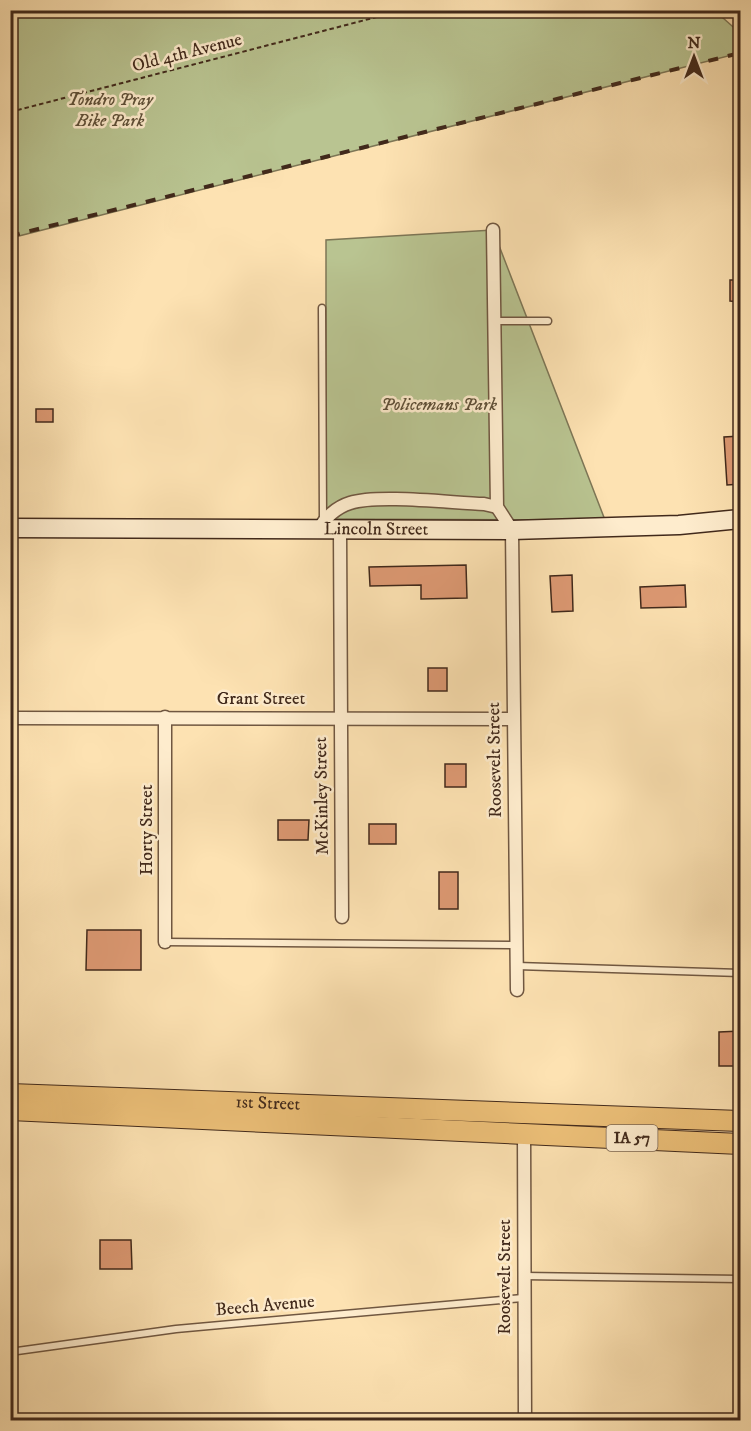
<svg xmlns="http://www.w3.org/2000/svg" width="751" height="1431" font-family="'IM FELL DW Pica',serif">
<rect width="100%" height="100%" fill="#fde2b2"/>
<filter id="stains"><feTurbulence type="fractalNoise" baseFrequency=".00333" numOctaves="4"/><feColorMatrix values="0 0 0 0 .2 0 0 0 0 .09 0 0 0 0 .02 0 0 0 .5 -.17"/></filter>
<radialGradient id="worn" r=".72"><stop offset=".6" stop-color="#630" stop-opacity="0"/><stop offset="1" stop-color="#630" stop-opacity=".3"/></radialGradient>
<g fill="#b9c491" stroke="#7d7656" stroke-width="1.5">
<path d="M714,10L740,33V53L11,238V11Z"/>
<path d="M493,230L605,520L326,519V240Z"/>
</g>
<g fill="#dd9973" stroke="#41291b" stroke-width="1.5">
<path d="M730,280H741V302L730,301Z"/>
<rect x="36" y="409" width="17" height="13"/>
<path d="M741,436V484L727,485L724,437Z"/>
<path d="M466,565L467,598L421,599V585L370,586L369,567Z"/>
<path d="M572,575L573,611L552,612L550,576Z"/>
<path d="M685,585L686,607L641,608L640,587Z"/>
<rect x="428" y="668" width="19" height="23"/>
<rect x="445" y="764" width="21" height="23"/>
<path d="M278,820H309L308,840H278Z"/>
<rect x="369" y="824" width="27" height="20"/>
<rect x="439" y="872" width="19" height="37"/>
<path d="M87,930H141V970H86Z"/>
<path d="M741,1031V1066H719V1032Z"/>
<path d="M100,1240H131L132,1269H100Z"/>
</g>
<g fill="none" stroke-linecap="round" stroke-linejoin="round">
<defs>
<g id="service">
<path d="M322,308L323,519"/>
<path d="M494,321H548"/>
<path d="M165,942L515,945"/>
<path d="M517,966L740,973"/>
<path d="M523,1276L740,1279"/>
<path d="M10,1352L176,1329L523,1298"/>
</g>
<g id="minor">
<path d="M493,230L497,507L512,530L517,990"/>
<path d="M319,530C324,518 337,507 350,503C378,494 452,503 484,504L497,507"/>
<path d="M340,530L342,917"/>
<path d="M165,717V942"/>
<path d="M10,718L512,719"/>
<path d="M524,1133L525,1420"/>
</g>
<g id="secondary">
<path id="s1" d="M10,528L512,530L679,525L740,519"/>
</g>
<g id="primary">
<path id="s2" d="M10,1094L740,1121"/>
<path d="M10,1110L740,1144"/>
</g>
</defs>
<use href="#service" stroke="#705741" stroke-width="9"/>
<use href="#minor" stroke="#705741" stroke-width="15"/>
<use href="#secondary" stroke="#41291b" stroke-width="21"/>
<use href="#primary" stroke="#41291b" stroke-width="22"/>
<path stroke="#41291b" stroke-width="2" stroke-dasharray="4.5 3" stroke-linecap="butt" d="M10,112L404,10"/>
<use href="#service" stroke="#feeccd" stroke-width="6"/>
<use href="#minor" stroke="#feeccd" stroke-width="12"/>
<use href="#secondary" stroke="#feeccd" stroke-width="18"/>
<use href="#primary" stroke="#eec179" stroke-width="20"/>
<path stroke="#41291b" stroke-width="4" stroke-dasharray="10 10" stroke-linecap="butt" d="M10,236L740,53"/>
</g>
<g text-anchor="middle" dominant-baseline="central" stroke-width="5" stroke-linejoin="round" paint-order="stroke">
<rect fill="#feeccd" stroke="#7a6450" stroke-width="1.5" x="606.5" y="1125" width="51" height="26" rx="4.5"/>
<g font-size="16" font-weight="bold" fill="#41291b">
<text x="632" y="1138">IA 57</text>
</g>
<g font-size="18" fill="#41291b" stroke="#feeccd">
<text transform="translate(187 53) rotate(-14)">Old 4th Avenue</text>
<text stroke="none"><textPath href="#s1" startOffset="366">Lincoln Street</textPath></text>
<text x="261" y="699">Grant Street</text>
<text transform="translate(495 760) rotate(-91)">Roosevelt Street</text>
<text transform="translate(322 796) rotate(-91)">McKinley Street</text>
<text transform="translate(147 830) rotate(-90)">Horty Street</text>
<text stroke="none"><textPath href="#s2" startOffset="258">1st Street</textPath></text>
<text transform="translate(505 1277) rotate(-90)">Roosevelt Street</text>
<text transform="translate(265 1306) rotate(-5)">Beech Avenue</text>
</g>
<g font-size="18" font-style="italic" fill="#5f5038" stroke="#feeccd">
<text x="110" y="100">Tondro Pray<tspan x="110" dy="21">Bike Park</tspan></text>
<text x="439" y="405">Policemans Park</text>
</g>
</g>
<rect width="751" height="1431" fill="none" stroke="#fde2b2" stroke-width="36"/>
<rect x="12" y="12" width="727" height="1407" fill="none" stroke="#41291b" stroke-width="3"/>
<rect x="18" y="18" width="715" height="1395" fill="none" stroke="#41291b" stroke-width="1.5"/>
<g transform="translate(694 57)" stroke="#feeccd" stroke-width="4.5" paint-order="stroke">
<path d="M0-4.5L10 22L0 15L-10 22Z" fill="#41291b"/>
<text y="-9" font-size="16" font-weight="bold" text-anchor="middle" fill="#41291b">N</text>
</g>
<rect width="100%" height="100%" filter="url(#stains)"/>
<rect width="100%" height="100%" fill="url(#worn)"/>
</svg>
